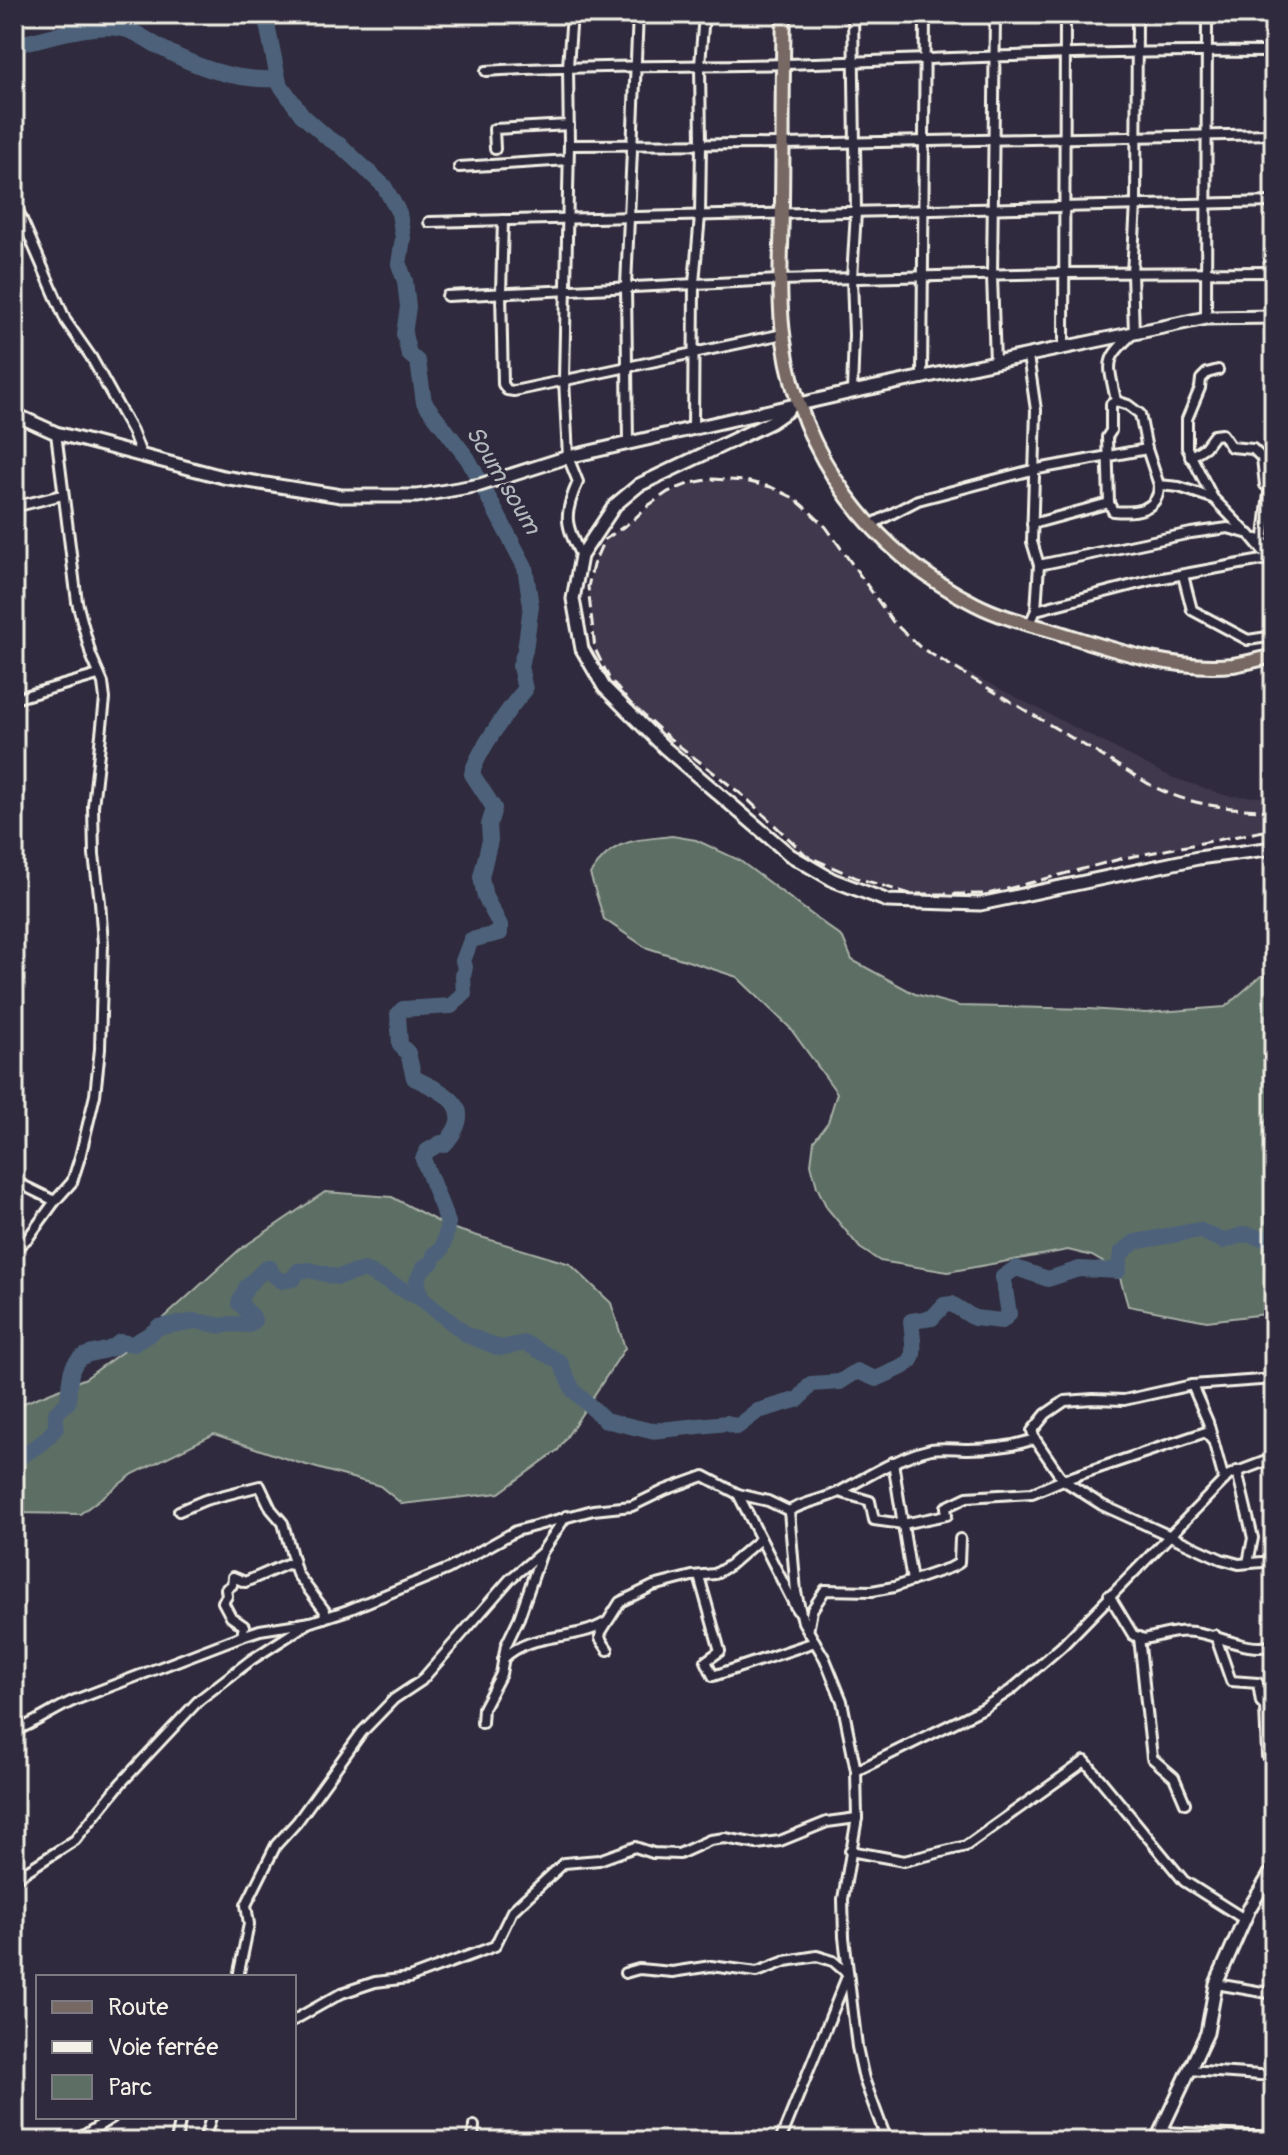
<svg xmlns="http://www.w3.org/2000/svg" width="1288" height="2155" font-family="Pangolin,sans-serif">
<rect width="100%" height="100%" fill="#2f2a3d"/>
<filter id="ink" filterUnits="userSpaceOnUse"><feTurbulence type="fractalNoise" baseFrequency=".0125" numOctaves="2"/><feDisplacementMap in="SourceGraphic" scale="16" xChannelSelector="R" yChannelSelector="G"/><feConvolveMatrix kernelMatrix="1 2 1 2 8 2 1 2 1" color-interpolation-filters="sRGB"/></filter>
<g filter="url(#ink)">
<path fill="#40384d" d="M713,479L745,481L771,487L794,498L826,527L893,622L921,648L1171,777L1228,796L1274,797V829L1124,858L988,894H910L857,878L807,856L745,797L669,738L630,703L609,678L595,649L588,587L593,565L604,540L668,492L691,483Z"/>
<g fill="#5d6e65" stroke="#a8b0a6" stroke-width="2">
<path d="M672,836L696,840L739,860L843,938L852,960L915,994L959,1006L1089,1009L1146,1013L1225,1007L1261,976H1274V1313L1207,1321L1128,1306L1118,1271L1092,1256L1068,1250L948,1272L880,1261L860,1248L827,1208L817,1187L811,1164L814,1141L828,1122L837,1093L790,1028L737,977L645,947L604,919L590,874C614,838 632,841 672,836Z"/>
<path d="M325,1192L392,1197L448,1227L570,1264L611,1303L625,1348L558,1450L499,1493L402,1504L380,1486L296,1462L214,1434L133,1474L80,1514L14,1513V1407L86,1378L144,1336L239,1250Z"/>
</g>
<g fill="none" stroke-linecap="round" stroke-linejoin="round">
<g stroke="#4e627a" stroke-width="16">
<path d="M265,14L279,83L302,115L329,139L340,145L384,186L399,213L403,238L399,264L405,281L408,307L404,334L409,354L418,362L424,402L468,459L525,567L531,606L525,650L520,666L525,690C511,705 476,754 472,774L494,808L489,825L490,840L481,877L485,897L500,925V933L471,940L463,961L465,967L463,976L464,994L451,1006L403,1009L398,1014L400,1045L408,1053L414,1078C449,1095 478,1107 444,1145L441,1143L427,1151L423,1159L448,1223C445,1233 446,1243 440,1252L435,1253L432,1262L423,1268L417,1281L422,1299"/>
<path d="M14,45C44,39 88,24 118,28C136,30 148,41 163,49C198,68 236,81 276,79"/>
<path d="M14,1461L43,1442L56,1428V1413L68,1402C69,1392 69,1379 72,1370C81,1346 104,1358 120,1342L134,1344C142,1337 152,1335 158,1327L196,1321L222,1326L231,1324L249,1325L254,1321L253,1317L239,1303L247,1286L266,1268H270L272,1274L282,1281L293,1279L298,1271L309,1270L337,1277L364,1270L422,1299L467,1335L500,1348L525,1343L560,1362L573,1390L605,1420L651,1431L727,1423L737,1427L758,1411L799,1399L811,1384L840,1382L857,1371L876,1379C917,1360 916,1367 911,1321L932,1318L944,1305L952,1304L974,1318L1002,1321L1009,1314L1003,1277L1016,1268L1048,1279L1079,1269L1118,1271L1121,1253L1135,1242L1199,1230L1223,1241L1245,1234L1274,1241"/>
</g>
<defs>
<g id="street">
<path d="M572,14L568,66L569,145L564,379L568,457L578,482C563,515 565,524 581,556"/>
<path d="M1137,14L1136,204L1132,273L1134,333C1102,361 1109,363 1116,401L1111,404V431L1107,437L1109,503L1113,511C1135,513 1159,511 1159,485"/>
<path d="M486,71C585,65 684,67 783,64C946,59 1110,50 1274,52"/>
<path d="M569,145L783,144L1274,134"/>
<path d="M495,149L494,129L569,125"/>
<path d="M459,167L568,160"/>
<path d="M14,201L66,321L91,357L132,431L142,456"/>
<path d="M503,220L501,293L503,384L507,390L514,391L783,334"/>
<path d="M429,222L1274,202"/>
<path d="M447,296L779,280L1062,273L1274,272"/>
<path d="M1272,317L1270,272L1274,220"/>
<path d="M1206,318L1207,14"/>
<path d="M1064,348L1065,14"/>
<path d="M1028,356L1036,410L1032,542L1039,565L1036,610L1030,624"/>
<path d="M995,362L992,276L995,14"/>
<path d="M1218,370L1207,373L1201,379L1200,388L1187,419V448L1213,498L1245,531"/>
<path d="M922,379L925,14"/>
<path d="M852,392L854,335L852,278L856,212L853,14"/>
<path d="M1116,401L1128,405L1140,414L1147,449L1159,485L1179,487L1212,498"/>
<path d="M693,429L694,283L700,216L701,144L700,65L704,14"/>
<path d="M628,444L626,286L638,14"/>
<path d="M1190,457L1205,447L1214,435L1222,434L1231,447L1253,449L1262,458L1265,485H1270"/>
<path d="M14,507L62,495"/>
<path d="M1032,524L1109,503"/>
<path d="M874,531L876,522L918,500L1032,470L1147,449"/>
<path d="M1257,539L1274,549"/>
<path d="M1260,541L1264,537L1270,485L1274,479"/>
<path d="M1039,565L1191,533L1228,528L1249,534L1270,559"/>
<path d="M1183,575L1192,610L1248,640L1274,636"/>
<path d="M1036,610L1152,580L1273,558"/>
<path d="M14,699L98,675"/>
<path d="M14,1181L55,1201L72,1182L80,1157L95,1095L100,1049L103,944L100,902L94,855L93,806L105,699L103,683L91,655L77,602L56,433"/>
<path d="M14,1250L28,1238L55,1201"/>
<path d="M1192,1385L1208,1422L1224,1480"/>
<path d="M1035,1439L1063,1480L1206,1432L1211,1439"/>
<path d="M893,1462L912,1581"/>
<path d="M1237,1471L1253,1538L1248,1563"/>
<path d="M839,1492L870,1501L874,1520L903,1524L947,1515L946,1507L967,1497L1032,1493L1063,1480L1102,1505L1221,1559L1239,1564L1274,1561"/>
<path d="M738,1494L797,1610"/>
<path d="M179,1511L205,1500L260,1486L271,1509L283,1523L297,1574L325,1611L324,1618"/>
<path d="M699,1576L720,1651L706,1661L713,1676L815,1642"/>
<path d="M1109,1595L1133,1635L1144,1639C1161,1636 1175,1630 1194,1632C1220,1635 1248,1653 1274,1645"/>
<path d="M808,1632L812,1610L825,1590L872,1591L894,1587L952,1567L959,1563L960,1539"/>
<path d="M1215,1635L1231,1681L1258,1683L1261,1702L1265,1706L1267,1756L1274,1757"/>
<path d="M242,1636L244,1626L231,1617L223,1602L227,1596L226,1589L232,1585L233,1577L245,1582L287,1564L293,1565"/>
<path d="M1139,1637L1152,1758L1174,1777L1185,1803"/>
<path d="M608,1650L600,1638L601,1632L620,1602L653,1586L692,1576L715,1574L730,1565L760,1539"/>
<path d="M503,1659C531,1631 573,1642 605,1623"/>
<path d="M482,1723L483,1708L501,1674L506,1645L519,1618L542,1552"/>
<path d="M14,1731C36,1723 54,1709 75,1700L242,1636L260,1630L311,1622L348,1610L448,1569L516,1531L593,1510L632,1506L665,1490L704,1476L738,1494L768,1501L789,1511"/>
<path d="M856,1771L982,1709L1011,1690L1062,1646L1229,1475L1274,1458"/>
<path d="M850,1851L904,1861L966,1846L1085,1761L1184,1881L1244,1919"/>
<path d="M14,1879L75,1840L121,1783L199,1700L251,1660L310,1622"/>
<path d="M625,1973L639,1969L672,1972L711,1966L757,1972L786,1961L817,1956L833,1961L848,1974L780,2141"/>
<path d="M238,1977L249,1924L246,1905L276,1845L297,1822L362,1732L394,1699L421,1681L510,1579L542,1552L566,1516"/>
<path d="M1216,1984L1274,1994"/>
<path d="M294,2020L342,1993L375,1982L409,1978L495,1946L512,1911L564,1863L599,1860L635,1847L653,1853L679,1854L710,1840L725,1838L757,1844L780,1841L827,1822L857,1818"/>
<path d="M1189,2070L1274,2076"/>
<path d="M1161,2132L1274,2137"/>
<path d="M75,2141L113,2117"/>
<path d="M176,2141L181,2117"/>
<path d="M204,2141L211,2117"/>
<path d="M473,2141L474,2126"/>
<path d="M887,2141L864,2079L857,2047L844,1937L843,1899L857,1818L856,1771L842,1701L825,1659L803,1622L796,1592L789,1511C806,1501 824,1500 841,1491C870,1475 898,1457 931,1449C942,1447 956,1449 968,1449C990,1449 1014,1446 1035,1439L1032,1431L1046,1414L1065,1401L1093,1399L1124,1400L1192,1385L1274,1379"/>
</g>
<g id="secondary">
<path d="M787,411L771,422L639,485L615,505L581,556L573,599L582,649L604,687L665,748L790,855L833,880L888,901L980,904L1198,858L1274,848"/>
<path d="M14,414L56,433L223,477L341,496H417L480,485L568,457L852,392L1134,333L1206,318L1274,317"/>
<path d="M1156,2141L1207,2033L1216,1984L1249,1909L1274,1868"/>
</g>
<path id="primary" d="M784,14C782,77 783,139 782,202C782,248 777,294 784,341C800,456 872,552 975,604C998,616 1025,623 1050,630C1110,648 1168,671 1233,665C1246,663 1260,659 1274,656"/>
</defs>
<use href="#street" stroke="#f4f1e8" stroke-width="14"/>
<use href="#secondary" stroke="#f4f1e8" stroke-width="17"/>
<use href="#primary" stroke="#f4f1e8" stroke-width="18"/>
<use href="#street" stroke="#2f2a3d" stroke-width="8"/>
<use href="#secondary" stroke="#2f2a3d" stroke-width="11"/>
<use href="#primary" stroke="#776864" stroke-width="12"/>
<path stroke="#f4f1e8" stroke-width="3" stroke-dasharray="12 6" stroke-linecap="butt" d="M1274,811C1229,808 1195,807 1154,787L921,648L893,622L826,527L810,512L794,498L771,487L745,481L713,479L691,483L668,492L649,505L632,521L604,540L593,565L588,587L595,649L609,678L630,703L669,738L745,797L807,856L857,878L910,894H988L1124,858L1274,829"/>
</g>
</g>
<g text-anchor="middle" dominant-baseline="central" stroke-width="6" stroke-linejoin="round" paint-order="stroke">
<g font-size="24" font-style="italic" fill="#b2b8bc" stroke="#2f2a3d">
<text transform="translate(503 480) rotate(59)">Soum soum</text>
</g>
</g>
<rect width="1288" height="2155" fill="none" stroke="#2f2a3d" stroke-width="48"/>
<rect x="24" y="24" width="1240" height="2107" fill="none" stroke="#f4f1e8" stroke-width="3" filter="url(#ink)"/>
<rect x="36" y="1975" width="260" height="144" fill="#2f2a3d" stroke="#7e7a81" stroke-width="2"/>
<rect x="52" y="2001" width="40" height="12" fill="#776864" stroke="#7e7a81" stroke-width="2"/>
<text x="108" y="2015" font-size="24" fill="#f4f1e8">Route</text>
<rect x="52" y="2041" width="40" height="12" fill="#f4f1e8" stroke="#7e7a81" stroke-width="2"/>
<text x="108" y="2055" font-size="24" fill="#f4f1e8">Voie ferrée</text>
<rect x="52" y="2075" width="40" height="24" fill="#5d6e65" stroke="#7e7a81" stroke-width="2"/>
<text x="108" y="2095" font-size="24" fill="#f4f1e8">Parc</text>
</svg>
